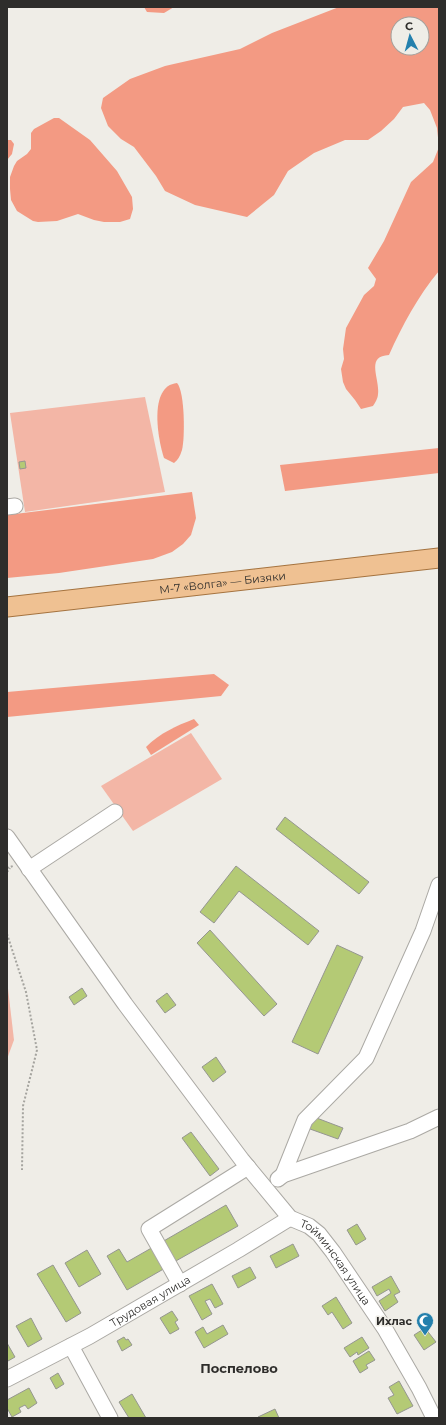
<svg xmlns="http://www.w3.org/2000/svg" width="446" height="1425" font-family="Montserrat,sans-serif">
<rect width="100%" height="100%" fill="#efede7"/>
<g fill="#f3b6a6">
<path d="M145,397L165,492L25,512L10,413Z"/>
<path d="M191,733L222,779L133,831L101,786Z"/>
<path d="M7,980L14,1040L7,1059Z"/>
</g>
<g fill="#f39a83" fill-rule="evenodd">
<path d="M144,7H174L164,13L147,12Z"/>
<path d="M339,7H439V271C418,296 402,326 389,355C365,356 380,379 378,394C378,398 375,403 373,406L361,409L355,400L346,389L343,382L341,369L344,359L343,349L346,328L364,295L374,286L376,279L368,268L384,241L411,182L433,162L439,147L437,128L430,110L424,103L403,107L394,119L381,131L368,140H345L314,153L288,171L274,195L247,217L195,205L165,191L156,176L134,147L121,139L108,126L101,108L103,98L130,79L165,66L240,49L272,33ZM398,24H422V48H398Z"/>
<path d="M54,118H59L90,140L117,171L132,197L133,209L130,219L120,222H104L94,220L78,214L57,221L38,222L33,221L17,211L11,200L10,189V177L14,166L17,161L27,154L31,149V133L34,129Z"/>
<path d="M7,140H11L14,144L12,154L7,160Z"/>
<path d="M177,383C185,392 185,438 182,450C180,456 178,460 174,463L164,458C158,440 148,386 177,383Z"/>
<path d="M439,448V473L285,491L280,465Z"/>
<path d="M192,492L196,518L191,535L183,544L172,552L153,559L59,573L7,578V515Z"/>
<path d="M214,674L229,685L221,696L7,717V692Z"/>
<path d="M194,719L199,725L151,755L146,747C160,733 176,726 194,719Z"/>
</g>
<g fill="#b4ca75" stroke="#959691">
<path d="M25,461L26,468L20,469L19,462Z"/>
<path d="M285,817L369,882L359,894L276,829Z"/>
<path d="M236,866L319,931L308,945L239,891L214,923L200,912Z"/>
<path d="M210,930L277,1004L264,1016L197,943Z"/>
<path d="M337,945L363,957L318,1054L292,1042Z"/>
<path d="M82,988L87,996L74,1005L69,997Z"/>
<path d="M167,993L176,1005L165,1013L156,1001Z"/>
<path d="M216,1057L226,1072L213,1082L202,1067Z"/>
<path d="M314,1117L343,1128L338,1139L310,1129Z"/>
<path d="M191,1132L219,1169L210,1176L182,1138Z"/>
<path d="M226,1205L238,1226L174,1262L162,1242Z"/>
<path d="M357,1224L366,1239L356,1245L347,1230Z"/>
<path d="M293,1244L299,1256L276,1268L270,1256Z"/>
<path d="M155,1246L167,1267L127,1290L107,1256L119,1249L127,1262Z"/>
<path d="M87,1250L101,1274L79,1287L65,1263Z"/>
<path d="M53,1265L81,1313L66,1322L37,1274Z"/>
<path d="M250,1267L256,1278L238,1288L232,1276Z"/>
<path d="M391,1276L400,1292L394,1295L398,1302L385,1311L379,1301L391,1293L389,1289L377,1296L372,1287Z"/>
<path d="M212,1284L223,1304L215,1308L210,1299L205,1301L212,1314L202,1320L189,1296Z"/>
<path d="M336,1297L352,1323L343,1329L332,1312L328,1315L322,1306Z"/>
<path d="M172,1311L178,1320L175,1322L179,1329L170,1334L160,1318Z"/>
<path d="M31,1318L42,1339L28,1347L16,1326Z"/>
<path d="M223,1325L228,1334L204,1348L195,1332L203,1327L207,1334Z"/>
<path d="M425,1328L436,1342L424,1350L414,1335Z"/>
<path d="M124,1337L126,1340L128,1339L132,1345L122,1351L117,1341Z"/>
<path d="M362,1337L369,1348L358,1355L357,1352L350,1357L344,1348Z"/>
<path d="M7,1343L15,1357L8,1361L7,1359Z"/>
<path d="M369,1351L375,1360L366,1365L368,1368L360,1373L353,1361Z"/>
<path d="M58,1373L64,1384L56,1389L50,1378Z"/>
<path d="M399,1381L413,1406L397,1414L388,1398L394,1395L389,1387Z"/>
<path d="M29,1388L37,1403L28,1409L25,1405L19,1408L21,1412L12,1417L7,1408V1400Z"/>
<path d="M132,1394L146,1418H129L119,1402Z"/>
<path d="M275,1409L279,1418H258V1417Z"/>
</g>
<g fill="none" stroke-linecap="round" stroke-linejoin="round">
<defs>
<g id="minor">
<path d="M7,507L15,506"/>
<path id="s1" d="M7,837L125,1004L242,1160L290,1218L309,1226L319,1234L333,1252L385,1329L419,1388L434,1418"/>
<path d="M29,869L115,812"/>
<path d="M283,1175L305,1120L366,1058L423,931L439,885"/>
<path d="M278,1179L283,1175L410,1131L439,1117"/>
<path d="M180,1284L149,1229L248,1167"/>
<path d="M71,1346L110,1418"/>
<path id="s2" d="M7,1379L90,1336L238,1250L290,1218"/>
</g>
<g id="major">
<path id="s3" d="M7,607L439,558"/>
</g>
</defs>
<use href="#minor" stroke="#aba9a4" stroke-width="17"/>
<use href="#major" stroke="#a5733f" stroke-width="21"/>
<g stroke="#a5a49f" stroke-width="2" stroke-dasharray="2 2" stroke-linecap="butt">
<path d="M7,868L13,866"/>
<path d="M7,872L10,868"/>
<path d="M7,934L26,992L37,1050L23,1106L22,1170"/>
</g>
<use href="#minor" stroke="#fff" stroke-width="15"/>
<use href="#major" stroke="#efc192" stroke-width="19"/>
</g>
<defs>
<symbol id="mosque-pin" viewBox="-11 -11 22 30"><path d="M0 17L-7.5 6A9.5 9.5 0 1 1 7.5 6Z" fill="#2480ad" stroke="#efede7"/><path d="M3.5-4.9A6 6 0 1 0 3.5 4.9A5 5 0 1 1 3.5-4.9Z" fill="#fff"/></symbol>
</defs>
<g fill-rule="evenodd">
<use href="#mosque-pin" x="415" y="1311" width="20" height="27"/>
</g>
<g text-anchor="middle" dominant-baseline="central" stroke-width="3" stroke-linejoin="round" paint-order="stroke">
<g font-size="11" fill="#2e2d2b" stroke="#efede7">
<text stroke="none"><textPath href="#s3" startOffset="217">М-7 «Волга» — Бизяки</textPath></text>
<text stroke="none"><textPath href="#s1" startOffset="540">Тойминская улица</textPath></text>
<text stroke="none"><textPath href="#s2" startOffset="163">Трудовая улица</textPath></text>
</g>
<g font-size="11" font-weight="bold" fill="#2e2d2b" stroke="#efede7" text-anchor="end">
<text x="412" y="1321">Ихлас</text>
</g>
<g font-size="13" font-weight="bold" fill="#2e2d2b" stroke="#efede7">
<text x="239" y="1368">Поспелово</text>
</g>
</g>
<rect width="446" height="1425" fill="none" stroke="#2e2d2b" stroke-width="16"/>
<g transform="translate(410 36) rotate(354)"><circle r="19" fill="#efede7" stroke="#a2a09c"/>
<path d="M0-3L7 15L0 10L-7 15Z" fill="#2480ad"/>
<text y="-6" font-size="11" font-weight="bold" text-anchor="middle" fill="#2e2d2b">С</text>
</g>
</svg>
